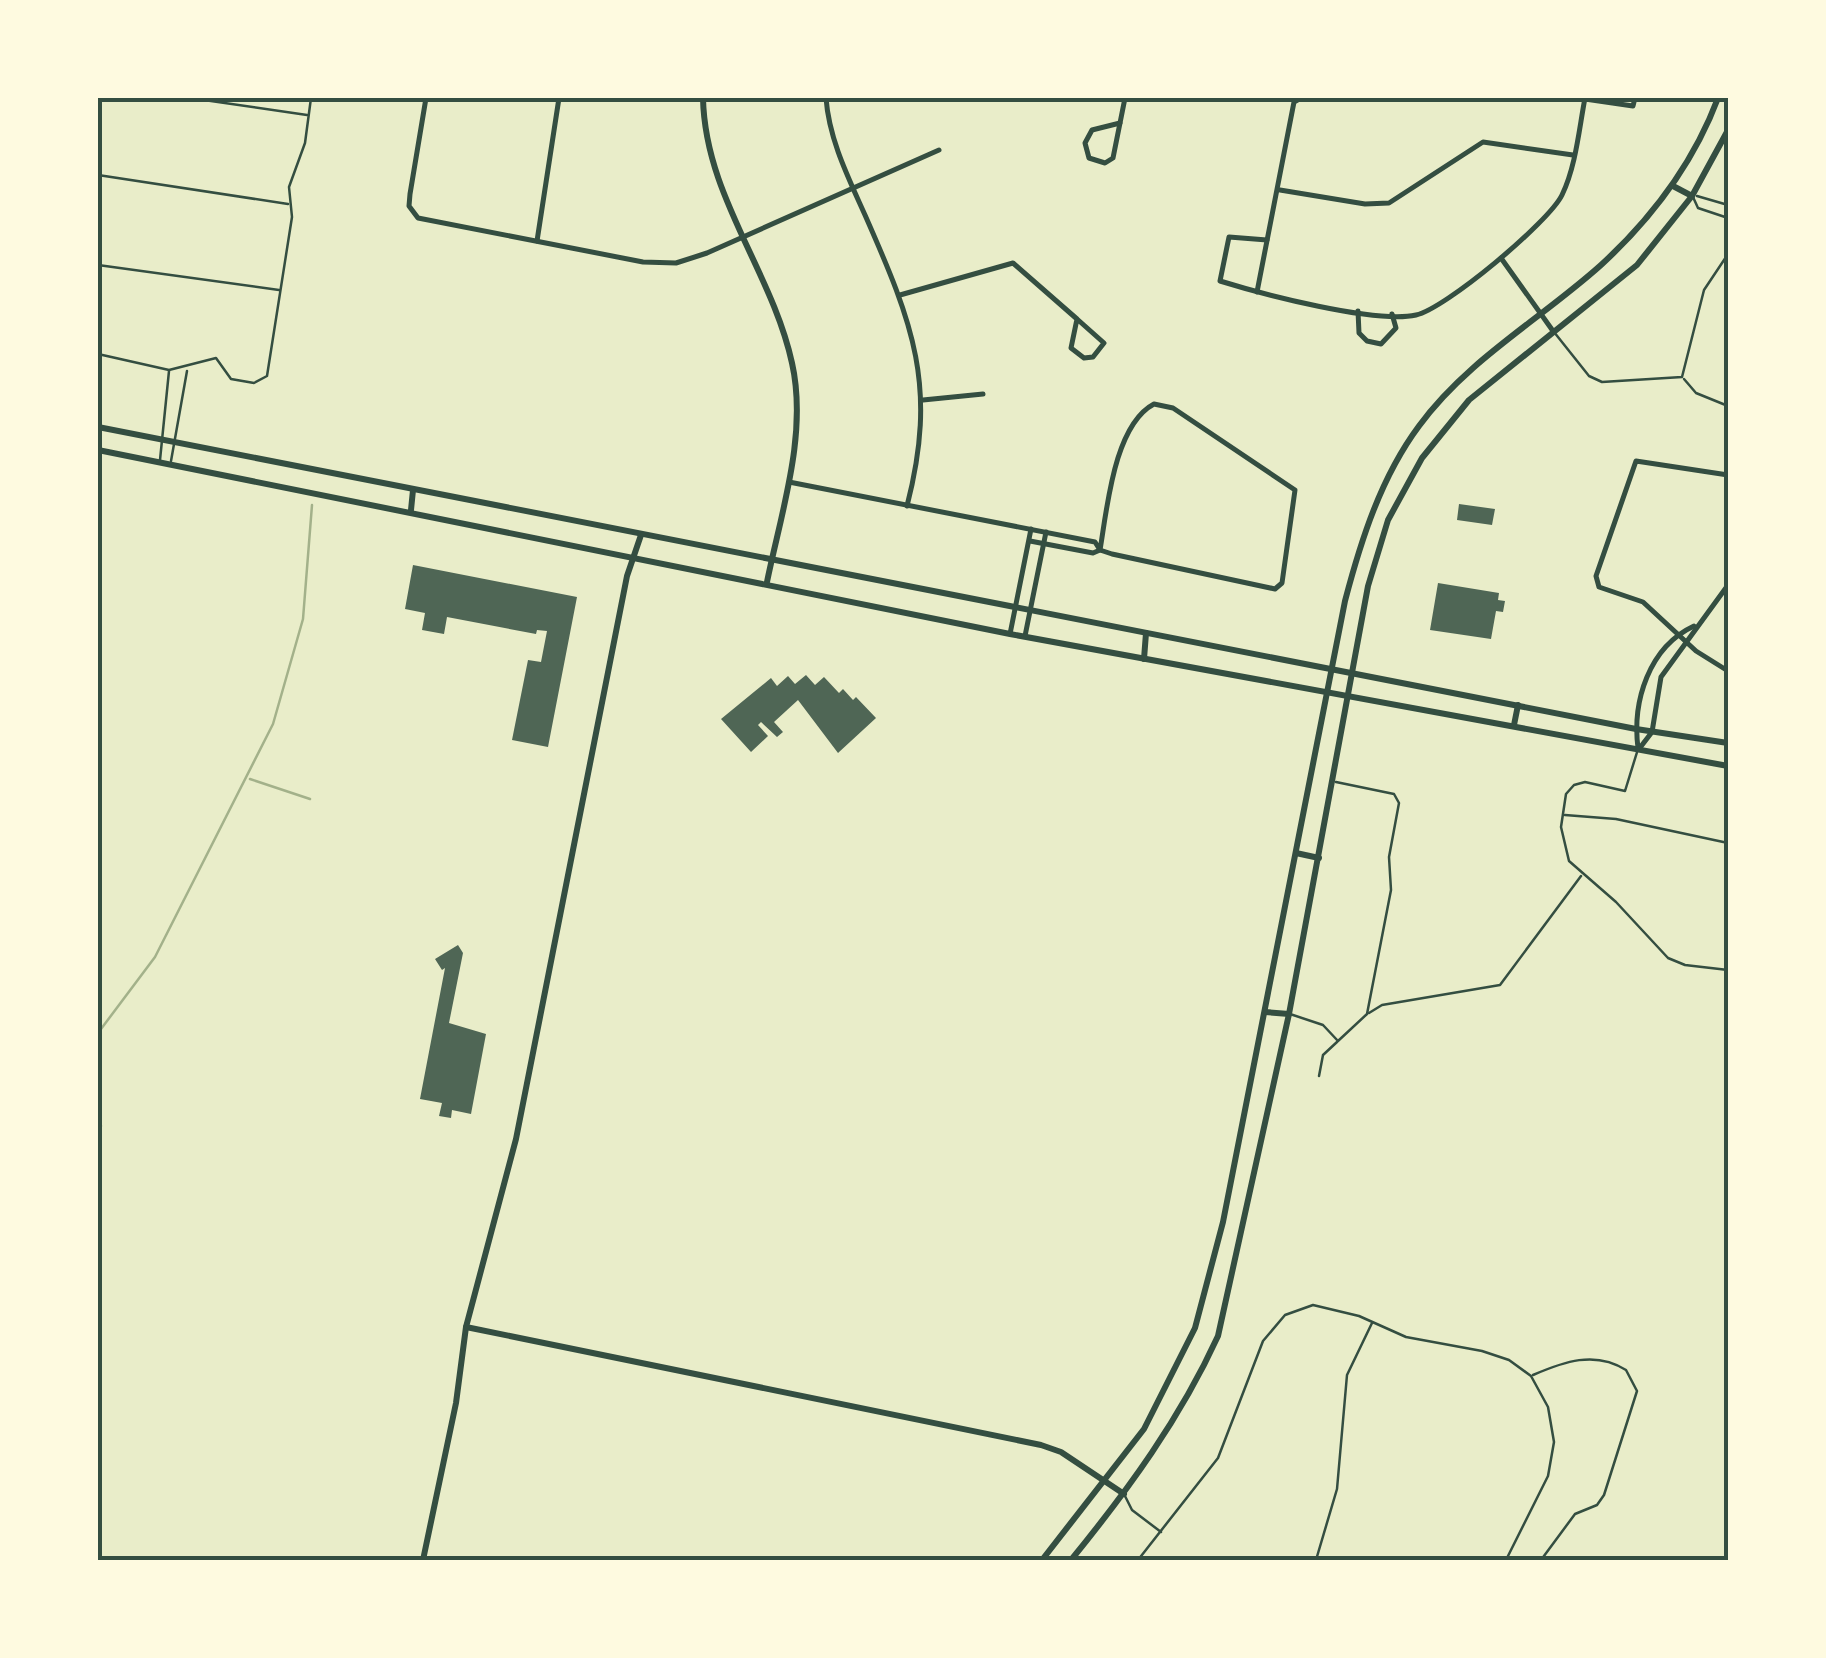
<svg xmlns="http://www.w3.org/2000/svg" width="1826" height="1658" font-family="'DejaVu Sans',sans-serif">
<rect width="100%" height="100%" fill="#e9edc9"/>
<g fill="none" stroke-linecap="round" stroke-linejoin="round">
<g stroke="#a3b18a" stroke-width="2.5">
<path d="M250,779L310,799"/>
<path d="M98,1033L155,957L273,724L303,619L312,505"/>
<path d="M98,1125L101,1126"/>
</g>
</g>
<g fill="#4f6655">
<path d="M1459,504L1495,509L1492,525L1457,520Z"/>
<path d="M413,565L577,597L548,747L512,740L528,660L541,662L547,631L537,630L536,634L447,617L444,634L422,630L425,613L405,609Z"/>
<path d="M1438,583L1499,593L1498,600L1505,601L1503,612L1496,611L1491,639L1430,630Z"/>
<path d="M806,675L815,685L824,677L839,693L843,689L853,700L856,697L876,718L838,753L798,700L774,722L783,732L777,737L761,722L758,725L768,736L751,752L721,719L771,678L777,686L788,676L795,684Z"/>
<path d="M458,945L463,953L449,1023L486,1034L471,1114L452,1110L451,1118L439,1116L442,1103L420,1099L445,968L442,970L435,959Z"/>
</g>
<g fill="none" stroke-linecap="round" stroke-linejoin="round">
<g stroke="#344e41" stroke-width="2.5">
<path d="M190,98L307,115"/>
<path d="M98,175L288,204"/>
<path d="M1697,196L1728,205"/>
<path d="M1693,197L1698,208L1728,218"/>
<path d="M98,265L279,290"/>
<path d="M1554,332L1589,376L1602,382L1682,377L1704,290L1728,254"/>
<path d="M98,354L169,370L216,358L231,379L254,383L267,376L292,217L289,187L305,143L311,98"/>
<path d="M1684,379L1696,393L1728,406"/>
<path d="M160,460L169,371"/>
<path d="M171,461L187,371"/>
<path d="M1638,749L1625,791L1585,782L1574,785L1566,794L1561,827L1569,861L1616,902L1668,958L1685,965L1728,970"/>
<path d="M1565,815L1616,819L1728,843"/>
<path d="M1369,1013L1382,1005L1500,985L1581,876"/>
<path d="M1290,1014L1323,1025L1338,1041L1367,1014L1391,890L1389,857L1399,803L1394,794L1336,782"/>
<path d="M1319,1076L1323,1055L1337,1042"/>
<path d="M1533,1375C1563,1362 1595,1350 1626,1370L1637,1391L1604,1495L1597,1505L1575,1514L1541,1560"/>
<path d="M1125,1496L1132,1510L1161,1532"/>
<path d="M1138,1560L1218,1458L1263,1341L1285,1315L1313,1305L1359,1316L1406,1337L1482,1351L1509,1360L1531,1376L1548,1407L1554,1442L1548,1476L1506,1560"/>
<path d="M1316,1560L1337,1489L1347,1375L1372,1323"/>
</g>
<g stroke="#344e41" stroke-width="5">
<path d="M426,98L410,194L409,206L418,218L643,262L676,263L707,253L939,150"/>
<path d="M826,98C829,139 848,177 865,215C913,324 938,386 907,506"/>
<path d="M1585,99L1633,106L1635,98"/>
<path d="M1120,123L1113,158L1105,163L1089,158L1085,143L1092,130Z"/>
<path d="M1120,123L1125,98"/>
<path d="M1280,190L1365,204L1389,203L1483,142L1573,155"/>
<path d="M1267,240L1229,237L1220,281C1262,294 1375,324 1416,315C1445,309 1549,222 1562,195C1576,166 1579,129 1585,98"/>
<path d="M537,241L559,98"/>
<path d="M1501,258L1553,331"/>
<path d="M1257,292L1294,102L1301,98H1346"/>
<path d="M900,295L1013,263L1077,319L1071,348L1084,358L1093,357L1104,343L1077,319"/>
<path d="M1358,311L1359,333L1367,341L1381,344L1396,328L1392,314"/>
<path d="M923,400L983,394"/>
<path d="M1728,475L1636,461L1596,576L1599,587L1643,602L1696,651L1728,671"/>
<path d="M789,482L1095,542L1100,550L1112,554L1275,589L1282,583L1295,490L1173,408L1154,404C1114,425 1107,509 1100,550"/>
<path d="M1030,541L1093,553L1100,550"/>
<path d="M1010,634L1031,529"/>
<path d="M1025,636L1046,532"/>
<path d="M1638,748C1632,701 1649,647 1694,626"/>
<path d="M1639,749L1652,732L1661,677L1728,585"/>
</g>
<g stroke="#344e41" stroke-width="6">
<path d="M703,98C705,196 772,271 792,363C808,434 781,513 767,582"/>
<path d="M466,1327L1041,1445L1061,1452L1124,1494"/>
<path d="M423,1560L456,1403L466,1327L516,1139L627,576L641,535"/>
</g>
<g stroke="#344e41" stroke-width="6">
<path d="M1673,186L1692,196"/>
<path d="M98,427L1636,729L1728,743"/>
<path d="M98,450L1010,634L1728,766"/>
<path d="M411,510L413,490"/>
<path d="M1144,659L1146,633"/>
<path d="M1514,725L1518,705"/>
<path d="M1296,853L1319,858"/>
<path d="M1265,1012L1289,1014"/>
<path d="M1042,1560L1144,1429L1195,1328L1223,1222L1345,601C1361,540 1381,477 1419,426C1467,360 1541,319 1601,265C1651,219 1694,162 1718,98"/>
<path d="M1071,1560C1128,1490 1180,1419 1218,1336L1289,1014L1368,586L1388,520L1422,458L1469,400L1637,265L1692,196L1728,130"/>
</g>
</g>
<rect width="1826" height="1658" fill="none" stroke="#fefae0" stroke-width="200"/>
<rect x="100" y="100" width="1626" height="1458" fill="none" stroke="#344e41" stroke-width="4"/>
</svg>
